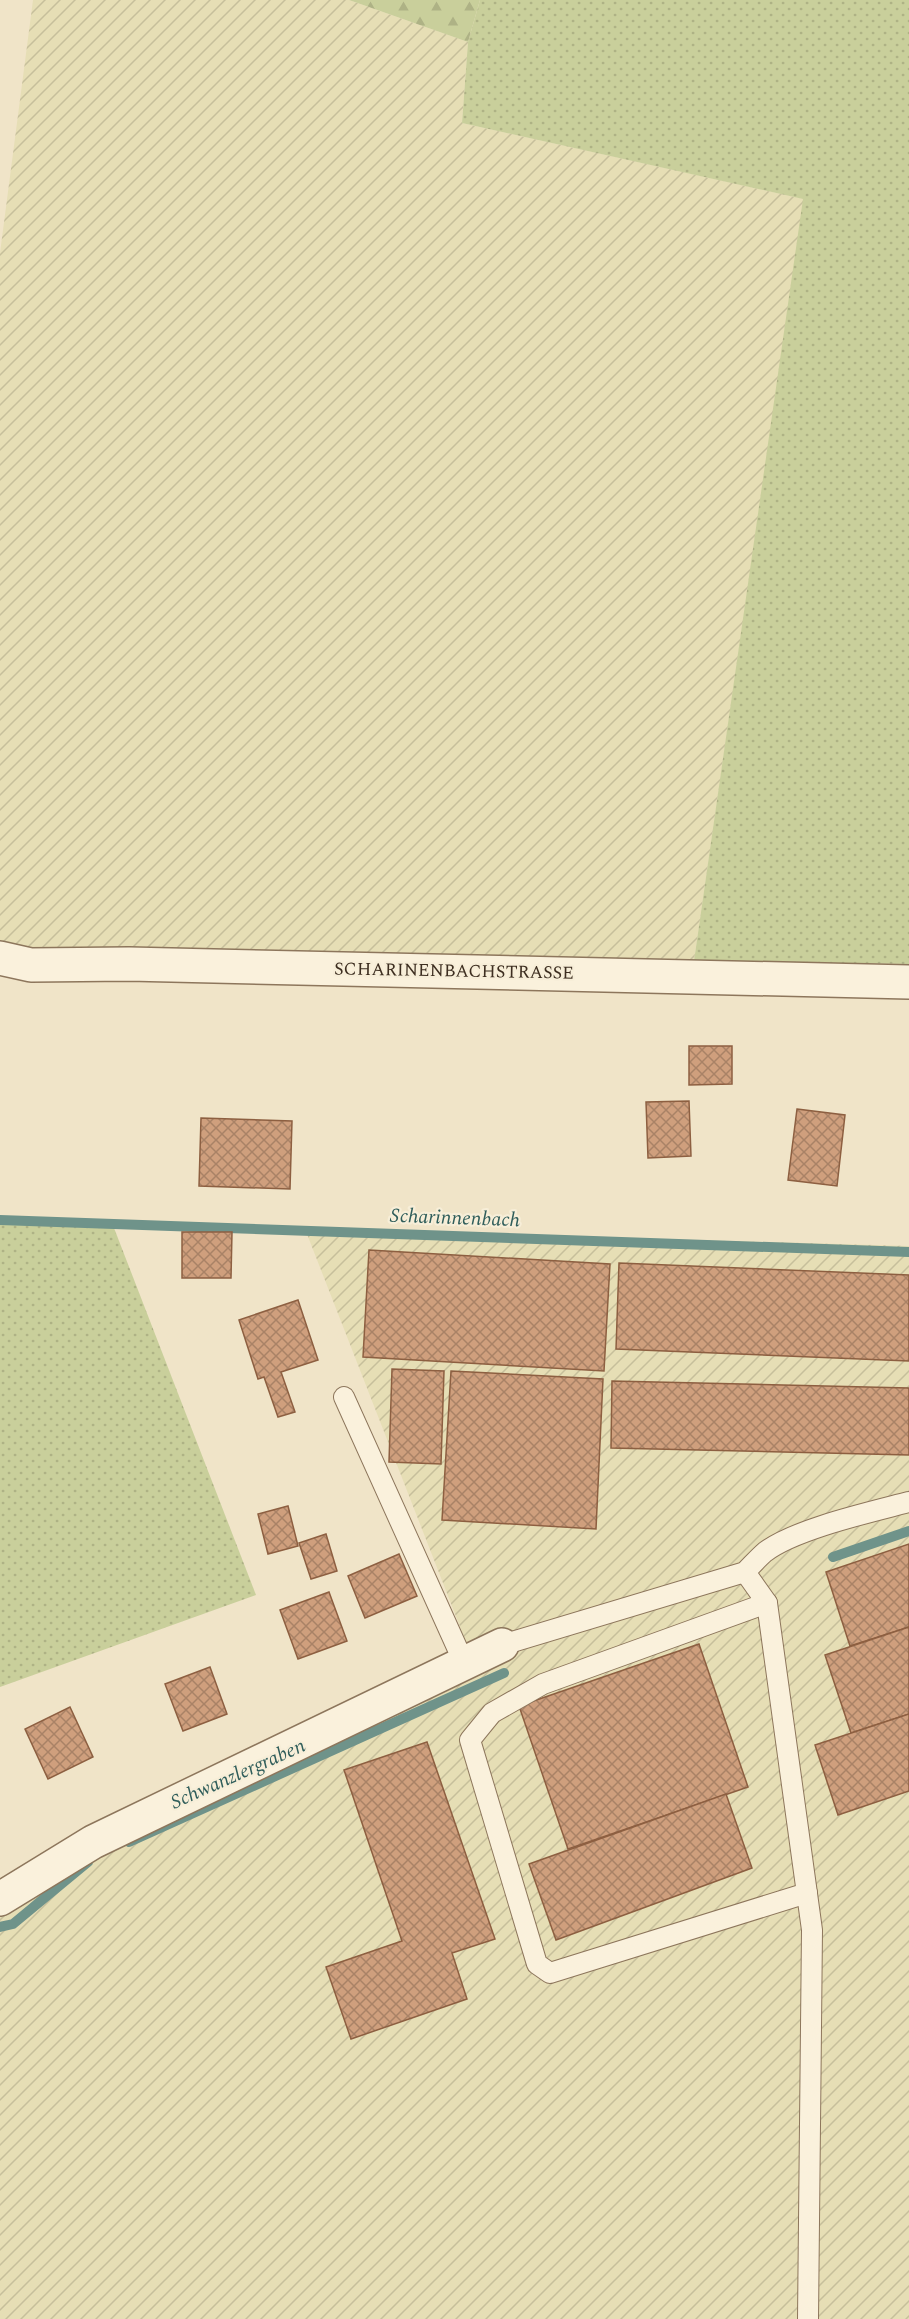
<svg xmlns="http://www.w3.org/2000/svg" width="909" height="2319" font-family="Spectral,serif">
<defs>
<pattern id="farmland-furrows" width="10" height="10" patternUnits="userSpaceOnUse" patternTransform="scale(1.5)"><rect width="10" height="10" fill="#e6deb5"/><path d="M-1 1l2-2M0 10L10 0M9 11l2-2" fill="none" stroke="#c6bf9b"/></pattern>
<pattern id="grass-dots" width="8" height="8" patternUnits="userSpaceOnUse" patternTransform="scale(1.5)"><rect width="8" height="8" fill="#c9cf9b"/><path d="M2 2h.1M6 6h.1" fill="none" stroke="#aeb285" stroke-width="1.8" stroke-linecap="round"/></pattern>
<pattern id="forest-firs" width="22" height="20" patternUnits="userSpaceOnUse" patternTransform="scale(1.5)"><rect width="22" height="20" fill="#c9cf9b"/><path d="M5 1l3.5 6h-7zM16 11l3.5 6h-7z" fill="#aeb285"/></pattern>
<pattern id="building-cross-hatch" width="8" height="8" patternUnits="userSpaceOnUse" patternTransform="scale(1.5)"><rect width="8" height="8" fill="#cf9f7d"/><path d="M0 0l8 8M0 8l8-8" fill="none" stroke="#a98266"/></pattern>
</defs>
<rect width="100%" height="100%" fill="#f0e4c8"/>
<g fill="url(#farmland-furrows)">
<path d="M33,0H349L468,42L462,123L804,199L694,961L0,949V253Z"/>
<path d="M305,1229L909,1246V2319H0V1915L85,1850L473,1660Z"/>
</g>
<g fill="url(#grass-dots)">
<path d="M480,0H909V964L694,961L803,199L462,123L468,42Z"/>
<path d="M0,1222L114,1228L256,1595L0,1687Z"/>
</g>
<path fill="url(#forest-firs)" d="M349,0H480L468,42Z"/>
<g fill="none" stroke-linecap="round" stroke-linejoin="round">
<g stroke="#6f938a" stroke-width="10">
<path d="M0,1220L909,1252"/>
<path d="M833,1557L909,1531"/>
<path d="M129,1842L504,1673"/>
<path d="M0,1927L13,1924L88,1862"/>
</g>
</g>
<g fill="url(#building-cross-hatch)" stroke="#8d5f41" stroke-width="1.5">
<path d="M689,1046H732V1084L689,1085Z"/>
<path d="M689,1101L691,1156L648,1158L646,1102Z"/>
<path d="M797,1109L845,1115L837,1186L788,1180Z"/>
<path d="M201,1118L292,1121L290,1189L199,1186Z"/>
<path d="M182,1232H232L231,1278H182Z"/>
<path d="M369,1250L610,1264L604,1371L363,1357Z"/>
<path d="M619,1263L909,1275V1361L616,1349Z"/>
<path d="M298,1300L318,1360L281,1372L295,1412L278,1417L264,1377L258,1379L239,1320Z"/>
<path d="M392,1369L444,1371L441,1464L389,1462Z"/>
<path d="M451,1371L603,1379L596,1529L442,1520Z"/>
<path d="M612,1381L909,1388V1455L611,1448Z"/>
<path d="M288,1506L298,1546L268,1554L258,1514Z"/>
<path d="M326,1534L337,1571L311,1579L299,1543Z"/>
<path d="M909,1544V1627L850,1646L826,1572Z"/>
<path d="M399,1554L417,1596L365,1618L348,1576Z"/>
<path d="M329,1592L347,1641L298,1659L280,1610Z"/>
<path d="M909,1627V1714L851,1733L825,1655Z"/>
<path d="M699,1644L748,1787L568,1849L519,1706Z"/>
<path d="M210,1667L227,1714L183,1731L165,1684Z"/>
<path d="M70,1707L93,1757L48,1779L25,1729Z"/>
<path d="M909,1714V1791L838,1815L815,1745Z"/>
<path d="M427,1742L495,1939L452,1953L467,1999L351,2039L326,1967L402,1941L344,1770Z"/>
<path d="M726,1794L752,1868L556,1940L529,1864Z"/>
</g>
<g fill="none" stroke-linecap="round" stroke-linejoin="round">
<defs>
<g id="service">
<path d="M344,1397L464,1663"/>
<path d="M745,1572L767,1603L812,1930L808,2319"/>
<path d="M767,1603L543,1684L492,1713L470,1740L537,1964L550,1973L807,1893"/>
<path d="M502,1645L745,1572C752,1565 758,1558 765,1552C795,1529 871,1512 909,1502"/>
</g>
<g id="minor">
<path d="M0,958L31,965L129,964L909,982"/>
<path d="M0,1899L93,1842L502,1645"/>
</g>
</defs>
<use href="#service" stroke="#8d765c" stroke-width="22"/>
<use href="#minor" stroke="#8d765c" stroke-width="36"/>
<use href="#service" stroke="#faf1dc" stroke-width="20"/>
<use href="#minor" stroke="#faf1dc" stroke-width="33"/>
</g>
<g text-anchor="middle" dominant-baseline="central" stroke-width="4.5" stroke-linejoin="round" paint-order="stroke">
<g font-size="18" fill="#3d2e20" stroke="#f7eed8">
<text transform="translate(454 971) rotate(1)">SCHARINENBACHSTRASSE</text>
</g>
<g font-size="20" font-style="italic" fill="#2f5d5a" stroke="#f7eed8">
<text transform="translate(455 1218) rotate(2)">Scharinnenbach</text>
<text transform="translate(238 1774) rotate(-24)">Schwanzlergraben</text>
</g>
</g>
</svg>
